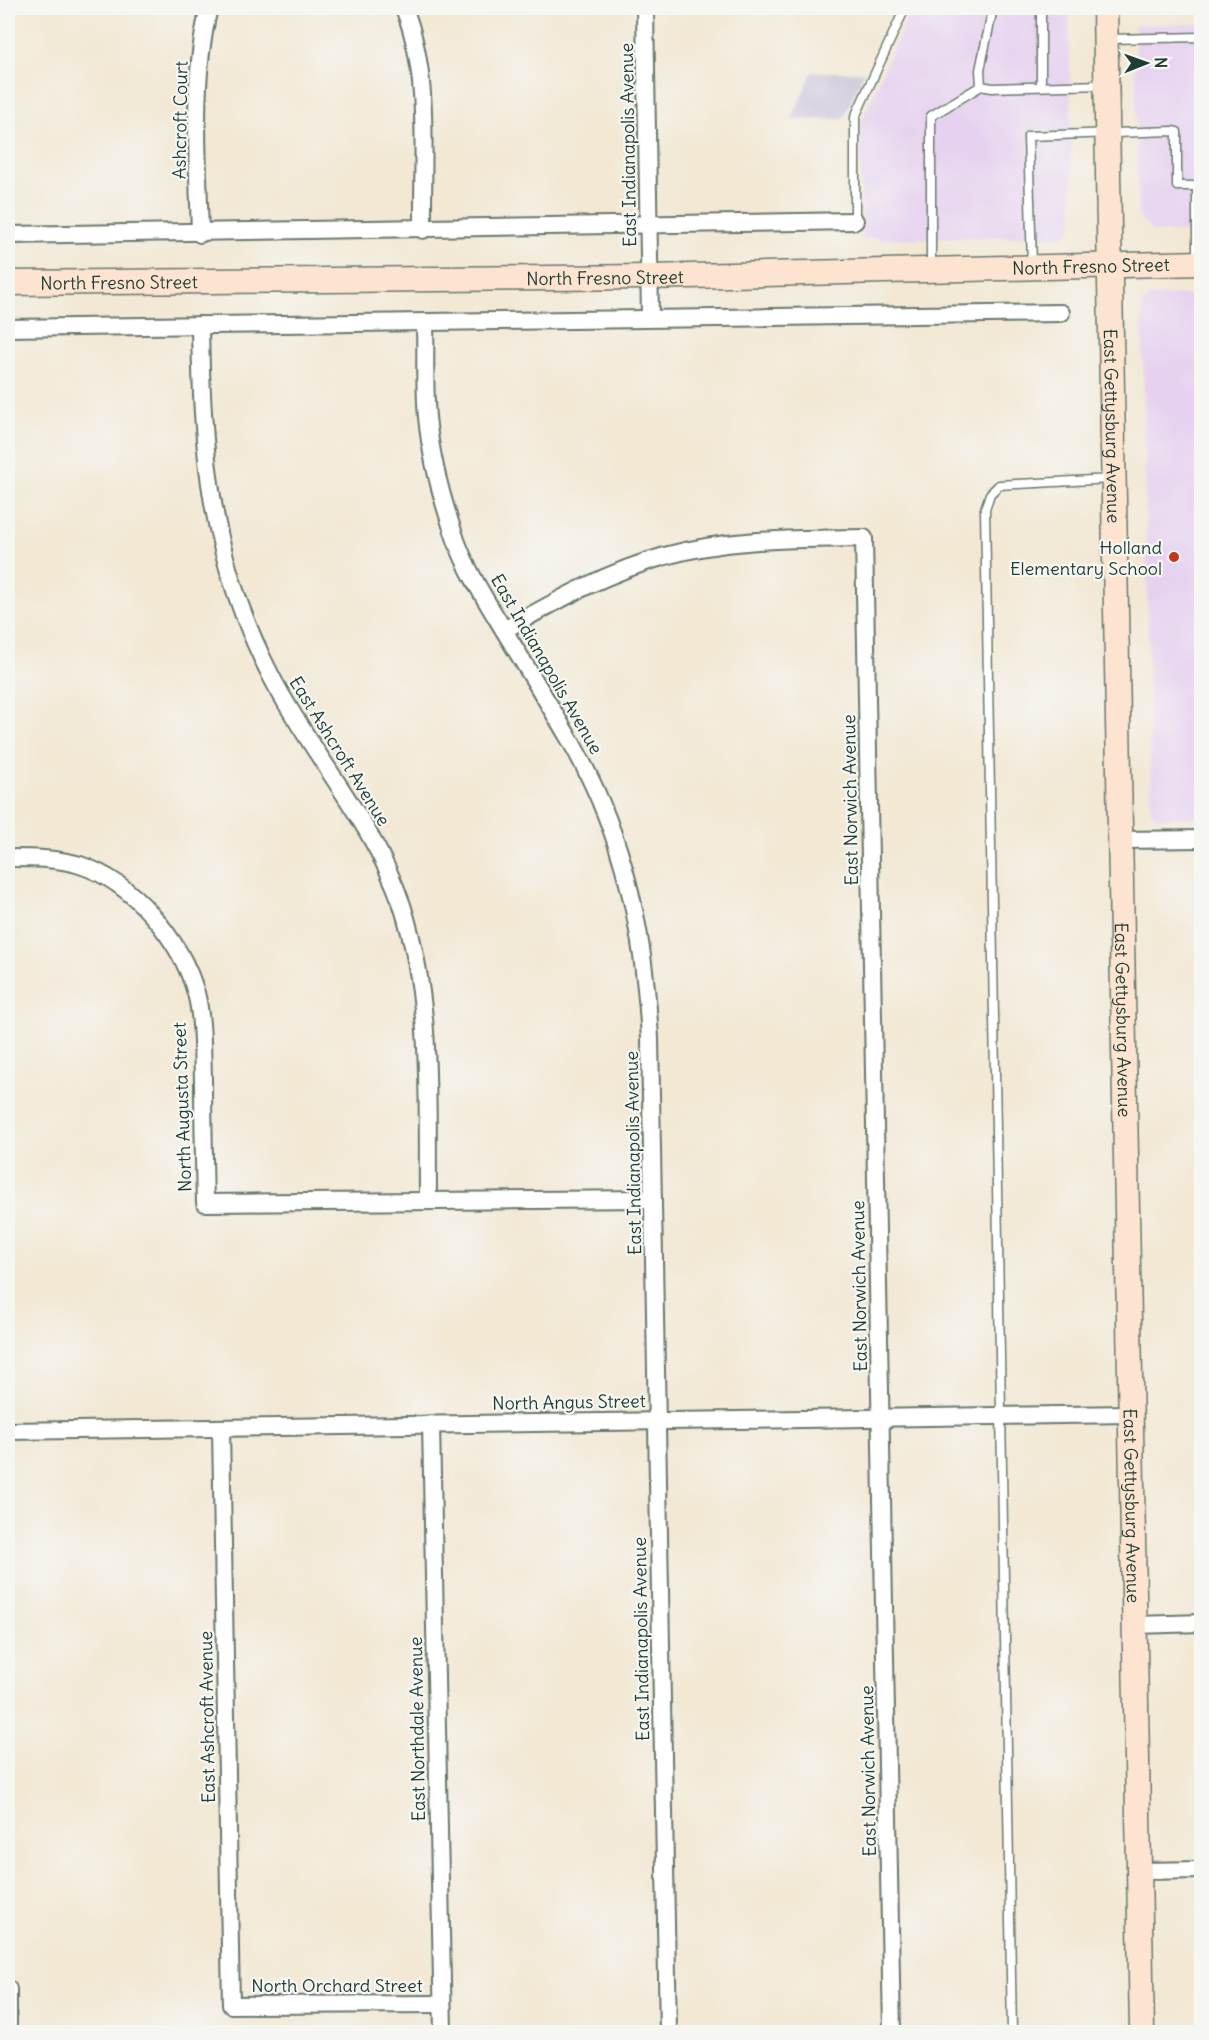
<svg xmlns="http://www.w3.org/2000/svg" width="1209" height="2040" font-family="Delius,sans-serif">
<rect width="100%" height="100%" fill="#f6f6f2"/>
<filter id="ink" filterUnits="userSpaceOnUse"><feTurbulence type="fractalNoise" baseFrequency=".0167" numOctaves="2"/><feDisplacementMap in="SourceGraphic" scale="12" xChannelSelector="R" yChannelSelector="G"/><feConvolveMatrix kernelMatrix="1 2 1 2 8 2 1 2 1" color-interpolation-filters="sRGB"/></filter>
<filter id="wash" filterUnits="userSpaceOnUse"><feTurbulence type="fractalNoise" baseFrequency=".008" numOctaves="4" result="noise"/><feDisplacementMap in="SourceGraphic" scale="24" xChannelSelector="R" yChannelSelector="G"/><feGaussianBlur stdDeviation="1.35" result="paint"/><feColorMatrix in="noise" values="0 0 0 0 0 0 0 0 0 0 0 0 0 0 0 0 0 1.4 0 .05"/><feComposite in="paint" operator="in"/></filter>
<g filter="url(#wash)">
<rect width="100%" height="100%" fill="#f2e8d4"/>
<g fill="#e6d2f0">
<path d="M911,8H1069L1073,227L1064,236L867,239L862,242L860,123Z"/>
<path d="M1201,23V232H1153L1138,216L1135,25Z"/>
<path d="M1201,295V817L1158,818L1151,812L1142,303L1149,296Z"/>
</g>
<path fill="#c8bfd8" d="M812,72H864L843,119L791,120Z"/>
</g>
<g filter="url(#ink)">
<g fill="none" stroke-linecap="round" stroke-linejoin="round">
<defs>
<g id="lane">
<path d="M993,8L980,70L981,86L992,88L1103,85"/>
<path d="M1041,8V86"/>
<path d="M1109,39L1202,37"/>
<path d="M855,221V117L905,8"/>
<path d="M1032,264L1028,136L1172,131L1177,132V186H1197V263"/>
<path d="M931,267V116L981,86"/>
<path d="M1012,2032L985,509L990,494L999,485L1111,479"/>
</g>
<g id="street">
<path d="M404,8C431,76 422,157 423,230"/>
<path d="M645,8L650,318"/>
<path d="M200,234C198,159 191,81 209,8"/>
<path d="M8,235L855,221"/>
<path d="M425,322C426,353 424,386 427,417C431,459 442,500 456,540C468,573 487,602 505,632C527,668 549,704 570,740C625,836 644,931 650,1039L668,2032"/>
<path d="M200,325C202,456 210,557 271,676C311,754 373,821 402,905C433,1001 427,1100 428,1199"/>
<path d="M8,328L1061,313"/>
<path d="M504,630C556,601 607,572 665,556C730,538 798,539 864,538L892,2032"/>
<path d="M1121,840L1202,839"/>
<path d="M8,858C31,858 57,858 80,865C133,882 181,940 196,993C203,1020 202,1051 203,1079C203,1121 204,1162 205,1203L653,1199"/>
<path d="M431,1424L443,2032"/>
<path d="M221,1428L231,2005L442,2004"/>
<path d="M8,1431L1131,1414"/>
<path d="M1136,1625L1202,1623"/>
<path d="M1140,1871L1202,1870"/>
<path d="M8,1989V2032"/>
</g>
<g id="secondary">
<path id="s1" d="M1105,8L1142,2032"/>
<path id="s2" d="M8,283L649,277L1202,263"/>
</g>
</defs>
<use href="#lane" stroke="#69796c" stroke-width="11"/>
<use href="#street" stroke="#69796c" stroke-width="20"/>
<use href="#secondary" stroke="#69796c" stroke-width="27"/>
<use href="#lane" stroke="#fff" stroke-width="8"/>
<use href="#street" stroke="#fff" stroke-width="16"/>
<use href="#secondary" stroke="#fde4d1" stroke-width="24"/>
</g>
</g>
<circle fill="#c8321e" stroke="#f6f6f2" stroke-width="2" cx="1174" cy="557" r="6"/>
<g text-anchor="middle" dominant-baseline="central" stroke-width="4.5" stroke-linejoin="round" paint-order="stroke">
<g font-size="18" fill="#1f3d34" stroke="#f6f6f2">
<text transform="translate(180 120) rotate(-89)">Ashcroft Court</text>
<text transform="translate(628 145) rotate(-91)">East Indianapolis Avenue</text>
<text stroke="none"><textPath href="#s2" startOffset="1083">North Fresno Street</textPath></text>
<text stroke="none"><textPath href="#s2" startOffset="597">North Fresno Street</textPath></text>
<text stroke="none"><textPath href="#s2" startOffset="111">North Fresno Street</textPath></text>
<text stroke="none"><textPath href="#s1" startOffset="418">East Gettysburg Avenue</textPath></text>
<text transform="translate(547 664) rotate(60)">East Indianapolis Avenue</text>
<text transform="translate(340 751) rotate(58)">East Ashcroft Avenue</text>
<text transform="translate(850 800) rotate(-91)">East Norwich Avenue</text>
<text stroke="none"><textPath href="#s1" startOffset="1012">East Gettysburg Avenue</textPath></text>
<text transform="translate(182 1107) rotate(-92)">North Augusta Street</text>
<text transform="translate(633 1153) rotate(-91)">East Indianapolis Avenue</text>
<text transform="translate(859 1286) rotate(-91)">East Norwich Avenue</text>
<text transform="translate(569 1402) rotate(-1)">North Angus Street</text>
<text stroke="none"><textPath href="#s1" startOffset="1498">East Gettysburg Avenue</textPath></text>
<text transform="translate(641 1639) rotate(-91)">East Indianapolis Avenue</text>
<text transform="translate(207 1717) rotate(-91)">East Ashcroft Avenue</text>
<text transform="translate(417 1729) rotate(-91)">East Northdale Avenue</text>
<text transform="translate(868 1771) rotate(-91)">East Norwich Avenue</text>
<text x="337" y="1985">North Orchard Street</text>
</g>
<g font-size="18" fill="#1f3d34" stroke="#f6f6f2" text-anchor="end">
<text x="1162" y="547">Holland<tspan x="1162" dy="21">Elementary School</tspan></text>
</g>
</g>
<rect width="1209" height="2040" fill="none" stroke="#f6f6f2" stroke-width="30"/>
<g transform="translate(1146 63) rotate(89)" stroke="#f6f6f2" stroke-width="4.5" paint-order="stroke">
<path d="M0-4.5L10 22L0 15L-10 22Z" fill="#1f3d34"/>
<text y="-9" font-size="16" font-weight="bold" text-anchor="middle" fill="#1f3d34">N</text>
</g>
</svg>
